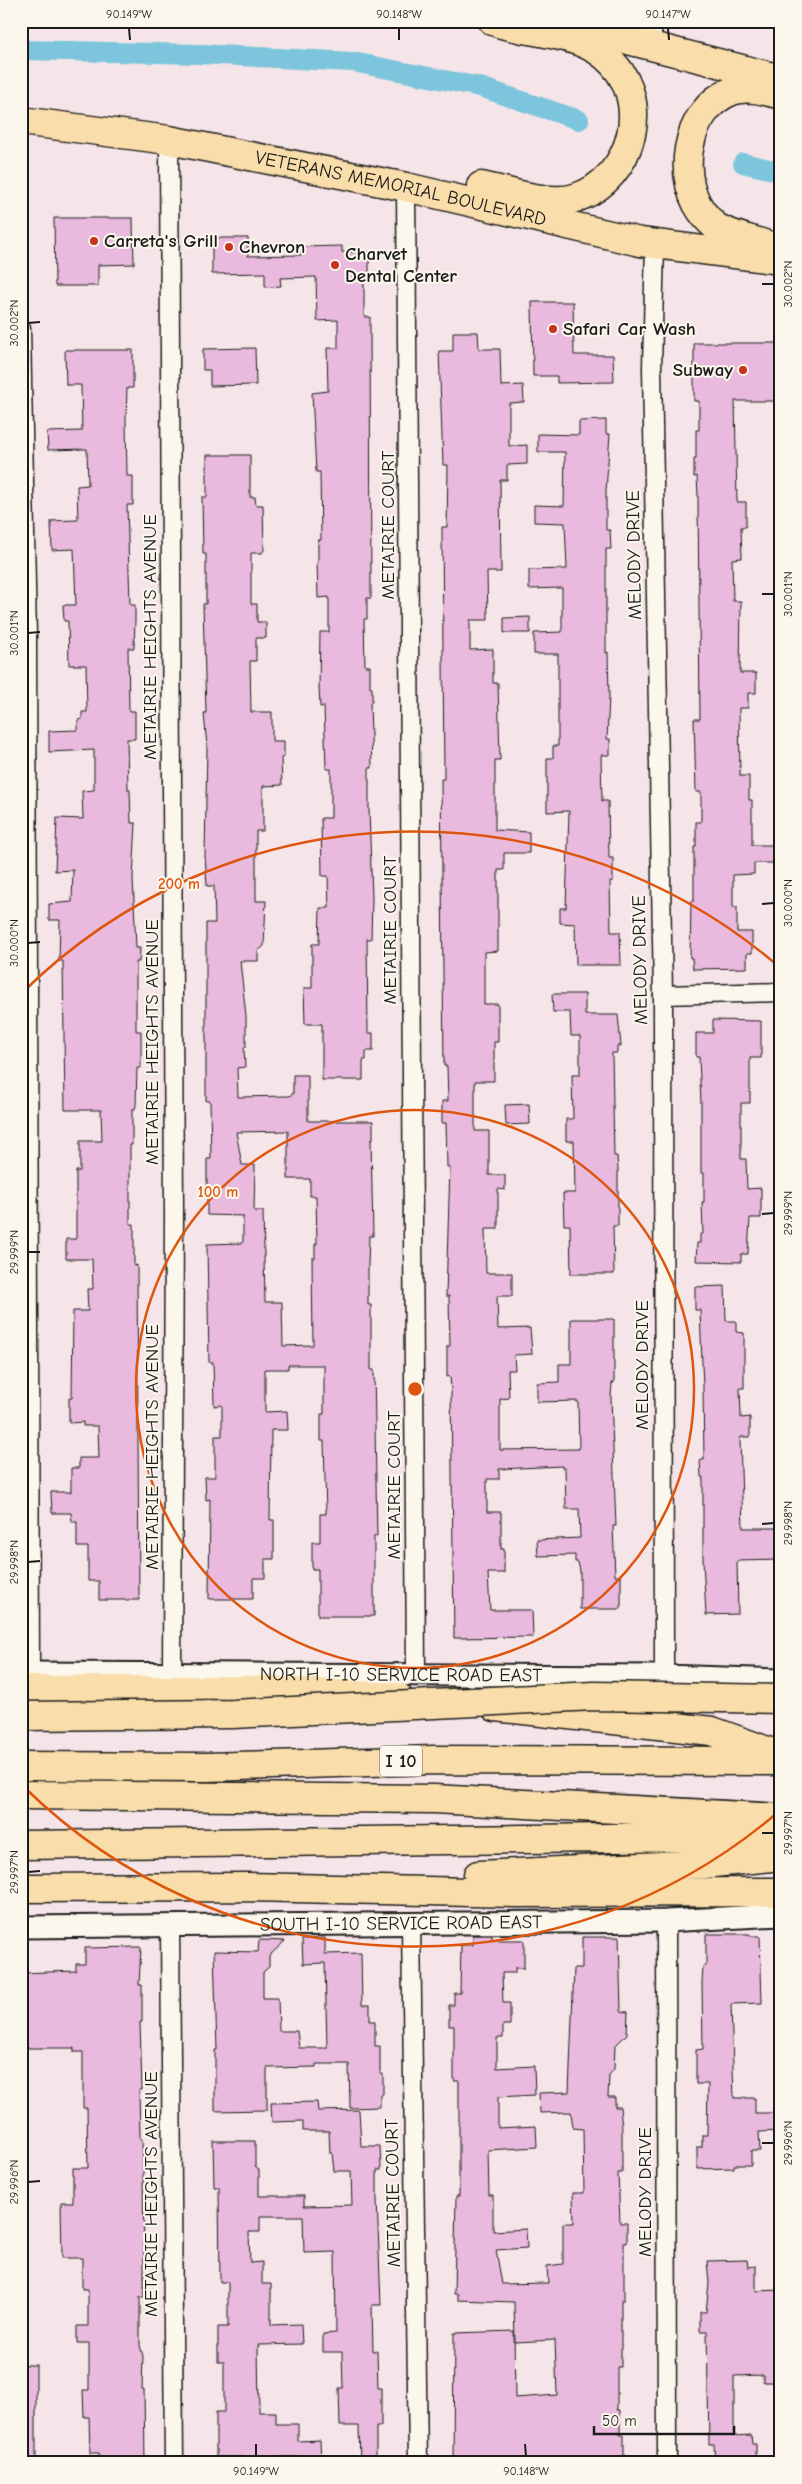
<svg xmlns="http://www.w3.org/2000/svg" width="802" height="2484" font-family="'Comic Neue',sans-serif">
<rect width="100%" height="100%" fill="#f6e5e8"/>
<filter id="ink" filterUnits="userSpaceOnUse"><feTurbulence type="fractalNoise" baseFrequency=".02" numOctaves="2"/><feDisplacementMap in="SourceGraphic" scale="10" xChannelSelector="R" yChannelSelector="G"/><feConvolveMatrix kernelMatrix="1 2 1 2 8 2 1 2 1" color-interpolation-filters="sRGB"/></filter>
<g filter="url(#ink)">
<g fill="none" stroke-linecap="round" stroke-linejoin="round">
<g stroke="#7cc5dc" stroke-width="20">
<path d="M21,50L200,54L353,62L480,87L579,120"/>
<path d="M743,163L781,172"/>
</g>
</g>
<g fill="#e9badd" stroke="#1c1c1c" fill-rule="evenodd">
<path d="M54,218H133L134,264L98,265V286H55Z"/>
<path d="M212,238H248V256L301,255V247L342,246V252H369V277H364V317H370L371,598H367V619H364L365,666H370V688H372V702H370L372,768H369V810L372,898L371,939H367L368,1033H373V1051H366V1060H363V1080H322V1024H305L304,988H312V944H319L320,908H329L328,876H322L321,818H331V769H326L324,706L320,707L319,687L320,632H329V597L318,598L317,562H318V540H321L320,472H316L312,393L328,391L327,348H338V320L317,321L316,277L280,278L281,286L265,287V273L212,274Z"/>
<path d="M532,302H573L574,355H613L614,382L557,383V376H533Z"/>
<path d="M453,332H478L479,349H500L501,386L523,385L524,402L509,403V446L527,445V464L507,465V480H500L501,572H487L488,620H470V650L493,649V683H498L500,760H495V830L529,832V853H504V870H498V951L484,952V1004H498V1042H494V1081H475V1131H489V1175H505V1190L498,1189V1229H485L486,1273H512V1296H497L498,1329L530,1328L532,1354L514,1355L515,1370H508L509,1398L500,1399V1450L579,1449L578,1401L537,1402V1383L559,1382V1364H571V1319H614V1383H612L611,1397L616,1526H613L615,1576H621V1609H580V1571L578,1562H575V1555L538,1556L537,1540L580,1538L579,1509H566L565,1468H562V1466L499,1469V1479H487V1512H501V1549H504V1573H488L490,1610H532L533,1637L454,1638L451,1389L450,1376L447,1377V1346H450L449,1296H446L450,1167H447L446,1123H442V1101H448L447,1066H444L441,779H444L442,527H447L448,465H443L439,351H453Z"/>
<path d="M694,343H781V401H735L737,502H746V527H741L742,558L732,559L733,601H741L740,673H756V693H748V708H739L740,776H749V800H752V845H774V863H754V874L733,875V907H737V932H752V953H747V968L693,969L692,958H690L691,901H694V847H696V822H701V792H696L694,719H700L698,496L697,476L694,477V459H696V430H699V401H694Z"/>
<path d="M255,348L256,385L210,386V370H203V349Z"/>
<path d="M65,350H133V388H127L126,419L127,476H133V505H127L130,605H135V621L134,648H128L129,711H135V739H127L128,790H130L131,823H136L133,878L136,948H140L139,962H136V1031H141V1068H137L136,1105L135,1109H132V1145H130V1224H134V1266L137,1265L139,1600H99V1581H88V1547H77V1522H72L71,1513H52L51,1492H71V1468H79V1458H99L98,1426H83V1422L69,1423V1398H72L73,1311H88L87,1289H93L92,1259H66V1239H76V1171H80V1141H102L101,1110H65L63,961H59L60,920H49V904L72,902L73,870L55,871L57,818L83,819L82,791L94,790V750L49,752V731L78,730V720L82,719V712H87L86,665H69L68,621H64L63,605H76L74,549L52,550L51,521L78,520L77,486L88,485L87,449L48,450L47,432L82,431L81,385H66Z"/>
<path d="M606,420V434H610L606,491V530H610L611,549H606V653L608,652L609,696L607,739H610V755H601L602,801H608L609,858H613V881H610L611,932H620L621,965H576L575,924L560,923V908H566L569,811L547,812V758H553V746H558V654H534V633L562,632V588L529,589V570L567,569L565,523L534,522V505L564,506L565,452H538V434L579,435V421Z"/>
<path d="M207,455H250V497H255L256,505H263L264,550L262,553H251V604H257V622H266V638H256V661H250L251,712H272V741H284V757L281,758L282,785L263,786V831H256V901H266L264,946L258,951V961H240L246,1016V1047H244L245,1067L237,1068L238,1097L289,1096L293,1094V1075H308V1121H373V1140H371L373,1236H369L368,1265V1305H371V1370H374L377,1536H374V1616H318V1569H312V1542H320V1514H326L324,1441H321V1414H324V1365H288V1369H265V1412L287,1411L288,1430H271L270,1520H274V1559H265V1578H253V1599H209L210,1499L206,1500L205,1477H215V1436H222V1405L214,1406L213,1362H209L207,1244L243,1243V1216L207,1215V1159H211L210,1101H206V923H215L214,886H207L205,856L207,747L204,713H206L203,604H206V554H203L202,497H207ZM288,1131V1179H310V1196H316L317,1244H315V1258H312L313,1345L283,1346L282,1302H265L263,1211H254L255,1165H242L236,1132Z"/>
<path d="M530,617V633H504V618Z"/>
<path d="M552,994H585V1015H618L621,1046H617V1053H612L614,1156H617L618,1170V1226H613L614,1274H571L570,1225H564L563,1193H575L574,1141H566V1119H573L572,1075H580V1036H571L570,1012H553Z"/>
<path d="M713,1020L761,1021V1058H750V1103H741V1159H746L747,1189L761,1188V1218H750L748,1254H741V1262L696,1261L697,1243H700V1234H703L702,1202H704V1173H701V1104L699,1057H696V1033H713Z"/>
<path d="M529,1104L530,1124L506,1125L505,1105Z"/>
<path d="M725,1286L726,1321H736V1332L744,1333V1388H740L741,1418L750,1417V1437H741L740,1441L743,1528H781V1560L737,1561L738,1614L706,1615L703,1561V1477H701L700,1460H704L703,1388L700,1310H695V1287Z"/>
<path d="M706,1934H750V1936H760L762,2003L731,2004L734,2098H755V2113H781V2131L759,2132L760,2151H751V2165H734V2168L697,2169V2147H702V2135H707L708,2084H696V2050L703,2049L702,1983L703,1966H706Z"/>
<path d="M473,1935H492V1940H524V1968H515V1973H502L503,2003H510V2025H503V2038H497V2068L534,2066L535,2095L498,2097V2128L536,2126L537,2147L488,2150L489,2195H493V2231L526,2229L527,2248L496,2250L502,2284L548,2283L547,2266L563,2264V2223H574L573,2193H584L583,2129L573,2128L571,2112L540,2113L539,2093L569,2092L574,1968H582V1937H619L621,2011L628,2012L627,2034L615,2046L614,2069L609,2075L608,2097H615V2107H620L622,2129V2173H618L620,2223H627V2243H624V2300H621V2367H617V2410H620V2435H624V2463H453L454,2333L514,2331L515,2398L557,2395L555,2340L515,2342L514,2302L458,2300V2294H454L456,2196H459V2081H454V2026H449V2005H454V1993H460L461,1945H473Z"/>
<path d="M325,1938V1954L361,1953L362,2005H370V2021H375V2046H380V2074H383V2094H380V2107L350,2108L349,2064H316V2067L267,2068V2110L215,2111V2050H217L214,1951L258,1952L259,1940L285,1941L269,1956V1967L263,1972V1998H278L279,2031H297L299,2048H327L325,1963L303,1964L302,1939Z"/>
<path d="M141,1947L139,1985H142V2022H140L142,2090H139L140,2139H142L143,2167L144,2262V2297H140V2345L143,2356L142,2389H144L145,2463H99V2453H90L89,2417H84L83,2390H89V2343H77V2326H88V2289H82V2258H62L61,2202H73V2168H88L87,2108H83V2052H74V2048H21V1973L76,1971V1964H85V1948Z"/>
<path d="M317,2102L318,2111L359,2110L361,2146H380L381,2170H377V2199L381,2305H372L373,2351H377L378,2388H381V2426H376V2463H360L359,2426H340L339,2388H343L342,2352H323V2334L336,2333L335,2252L304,2253L303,2216H260V2232H249L250,2263L262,2262V2284H271V2325L301,2324L302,2344L258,2345L259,2412H276V2424H298V2441L320,2440L321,2463H306L305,2457H216V2412H224V2362H218V2327H228V2282H220L219,2187H214L213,2141H255V2167L259,2170V2196H304V2206L352,2205L351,2171H334L332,2153H330L329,2131H303V2121L272,2122L271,2103Z"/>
<path d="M747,2260L748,2267L756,2266V2291L781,2290V2382H763V2375L734,2376V2436L751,2435L752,2444H756V2463H715L714,2445H709L707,2331H700V2312H706L709,2283L707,2261Z"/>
<rect x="21" y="2365" width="15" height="98"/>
</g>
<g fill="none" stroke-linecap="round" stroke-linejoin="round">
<defs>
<g id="minor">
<path d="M652,21V46"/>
<path d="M169,140L174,1214L172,1674"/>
<path d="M406,187L416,1673"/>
<path d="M655,244L652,368L663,995L664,1676"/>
<path d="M21,328L27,637L30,1674"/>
<path d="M663,995L781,992"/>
<path d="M666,1921L667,2463"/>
<path d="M411,1923L418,2463"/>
<path d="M170,1925L174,2463"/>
</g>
<g id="tertiary">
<path id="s1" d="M21,1673L664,1676L781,1680"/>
<path id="s2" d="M21,1927L666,1921L781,1915"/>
</g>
<g id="primary">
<path d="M569,25L781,79"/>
<path id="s3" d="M21,121L169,140L406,187L640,242L781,260"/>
<path d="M481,186C507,191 549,206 575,198C634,179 655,97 605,56C581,36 548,34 519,28C511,26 501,25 493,21"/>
<path d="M776,248C758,241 735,237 718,228C714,226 710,221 707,218C674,183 684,109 732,91C747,85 766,91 781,95"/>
</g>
<g id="motorway">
<path d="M21,1690H258L398,1697"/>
<path d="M495,1707L712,1731L781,1756"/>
<path d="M21,1766L207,1767L433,1760L774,1761"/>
<path d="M21,1795L434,1799L781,1818"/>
<path d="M21,1845L781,1836"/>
<path d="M478,1875L704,1864L781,1856"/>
<path d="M21,1888L247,1887L516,1893L781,1892"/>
</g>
</defs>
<use href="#minor" stroke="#1c1c1c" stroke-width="21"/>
<use href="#tertiary" stroke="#1c1c1c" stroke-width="25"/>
<use href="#primary" stroke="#1c1c1c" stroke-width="31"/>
<use href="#motorway" stroke="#1c1c1c" stroke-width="31"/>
<use href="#minor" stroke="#fbf7ec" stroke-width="18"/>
<use href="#tertiary" stroke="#fbf7ec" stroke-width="21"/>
<use href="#primary" stroke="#f9deab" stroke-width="28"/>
<use href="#motorway" stroke="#f9deab" stroke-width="28"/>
<defs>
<path id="motorway-bridge" d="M21,1716L233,1714L594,1696L781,1699"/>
</defs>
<use href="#motorway-bridge" stroke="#1c1c1c" stroke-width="31" stroke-linecap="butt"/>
<use href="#motorway-bridge" stroke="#f9deab" stroke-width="28"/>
</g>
</g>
<path fill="none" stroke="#1c1c1c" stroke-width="2" d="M129,28L130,40M399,28V40M668,28L669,40M762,284H774M28,323L40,322M762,594H774M28,633L40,632M762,904L774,903M28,943L40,942M762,1214L774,1213M28,1252H40M762,1524L774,1523M28,1562L40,1561M762,1833H774M28,1872L40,1871M762,2143H774M28,2182L40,2181M256,2444V2456M525,2444L526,2456"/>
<g fill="none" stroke="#de560d" stroke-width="2.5">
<circle cx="415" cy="1389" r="279"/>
<path d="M777 1813A558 558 0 0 1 24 1787M24 991A558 558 0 0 1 777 965"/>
</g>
<g fill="#c8321e" stroke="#fbf7ec" stroke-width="2">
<circle cx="94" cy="241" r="5"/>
<circle cx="229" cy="247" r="5"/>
<circle cx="335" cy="265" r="5"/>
<circle cx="553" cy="329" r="5"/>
<circle cx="743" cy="370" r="5"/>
</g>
<g text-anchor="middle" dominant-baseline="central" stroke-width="4" stroke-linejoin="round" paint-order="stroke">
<rect fill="#fbf7ec" stroke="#5f5e5a" stroke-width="1" x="380" y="1745.5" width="42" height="31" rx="4"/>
<g font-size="18" font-weight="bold" fill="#1c1c1c">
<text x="401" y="1761">I 10</text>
</g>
<g font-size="19" fill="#1c1c1c" stroke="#fbf7ec">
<text stroke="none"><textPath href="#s3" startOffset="386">VETERANS MEMORIAL BOULEVARD</textPath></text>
<text transform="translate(388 525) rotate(-90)">METAIRIE COURT</text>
<text transform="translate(634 555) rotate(-91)">MELODY DRIVE</text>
<text transform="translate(150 637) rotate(-90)">METAIRIE HEIGHTS AVENUE</text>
<text transform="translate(390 930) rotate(-90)">METAIRIE COURT</text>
<text transform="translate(640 960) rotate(-91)">MELODY DRIVE</text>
<text transform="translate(152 1042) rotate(-90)">METAIRIE HEIGHTS AVENUE</text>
<text transform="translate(642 1365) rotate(-90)">MELODY DRIVE</text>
<text transform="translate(152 1447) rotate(-90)">METAIRIE HEIGHTS AVENUE</text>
<text transform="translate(394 1485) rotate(-90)">METAIRIE COURT</text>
<text stroke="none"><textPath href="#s1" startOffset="380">NORTH I-10 SERVICE ROAD EAST</textPath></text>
<text stroke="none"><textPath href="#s2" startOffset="380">SOUTH I-10 SERVICE ROAD EAST</textPath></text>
<text transform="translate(645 2192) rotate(-90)">MELODY DRIVE</text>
<text transform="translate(393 2193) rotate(-91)">METAIRIE COURT</text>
<text transform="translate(151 2194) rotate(-90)">METAIRIE HEIGHTS AVENUE</text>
</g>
<g font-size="19" font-weight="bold" fill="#1c1c1c" stroke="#fbf7ec" text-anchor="start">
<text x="104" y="241">Carreta's Grill</text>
<text x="239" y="247">Chevron</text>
<text x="345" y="254">Charvet<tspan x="345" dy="22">Dental Center</tspan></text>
<text x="563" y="329">Safari Car Wash</text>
<text x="733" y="370" text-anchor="end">Subway</text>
</g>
</g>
<circle cx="415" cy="1389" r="8" fill="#de560d" stroke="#fbf7ec" stroke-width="2.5"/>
<g font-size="15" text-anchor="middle" font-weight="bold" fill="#de560d" stroke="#fbf7ec" stroke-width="4" stroke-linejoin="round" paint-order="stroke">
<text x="179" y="889">200 m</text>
<text x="218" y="1197">100 m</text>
</g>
<rect width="802" height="2484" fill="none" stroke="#fbf7ec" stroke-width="55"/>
<path d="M594 2426v8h140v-8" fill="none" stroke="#1c1c1c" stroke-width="2.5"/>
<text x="602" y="2426" font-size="15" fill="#1c1c1c" stroke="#fbf7ec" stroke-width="4" paint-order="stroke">50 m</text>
<rect x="28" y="28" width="746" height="2428" fill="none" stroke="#1c1c1c" stroke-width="2"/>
<g font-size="12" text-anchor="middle" fill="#1c1c1c">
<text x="129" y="18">90.149°W</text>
<text x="399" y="18">90.148°W</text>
<text x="668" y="18">90.147°W</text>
<text transform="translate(788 284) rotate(-90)" y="4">30.002°N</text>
<text transform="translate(14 323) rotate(-90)" y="4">30.002°N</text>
<text transform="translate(788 594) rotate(-90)" y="4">30.001°N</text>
<text transform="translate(14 633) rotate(-90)" y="4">30.001°N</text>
<text transform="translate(788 903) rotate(-90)" y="4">30.000°N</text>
<text transform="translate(14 943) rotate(-90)" y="4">30.000°N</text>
<text transform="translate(788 1213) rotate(-90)" y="4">29.999°N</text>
<text transform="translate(14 1252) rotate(-90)" y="4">29.999°N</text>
<text transform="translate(788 1523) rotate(-90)" y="4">29.998°N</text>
<text transform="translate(14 1562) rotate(-90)" y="4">29.998°N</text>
<text transform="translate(788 1833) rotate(-90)" y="4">29.997°N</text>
<text transform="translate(14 1872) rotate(-90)" y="4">29.997°N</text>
<text transform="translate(788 2143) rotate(-90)" y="4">29.996°N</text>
<text transform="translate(14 2182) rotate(-90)" y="4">29.996°N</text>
<text x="256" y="2475">90.149°W</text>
<text x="526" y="2475">90.148°W</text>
</g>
</svg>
